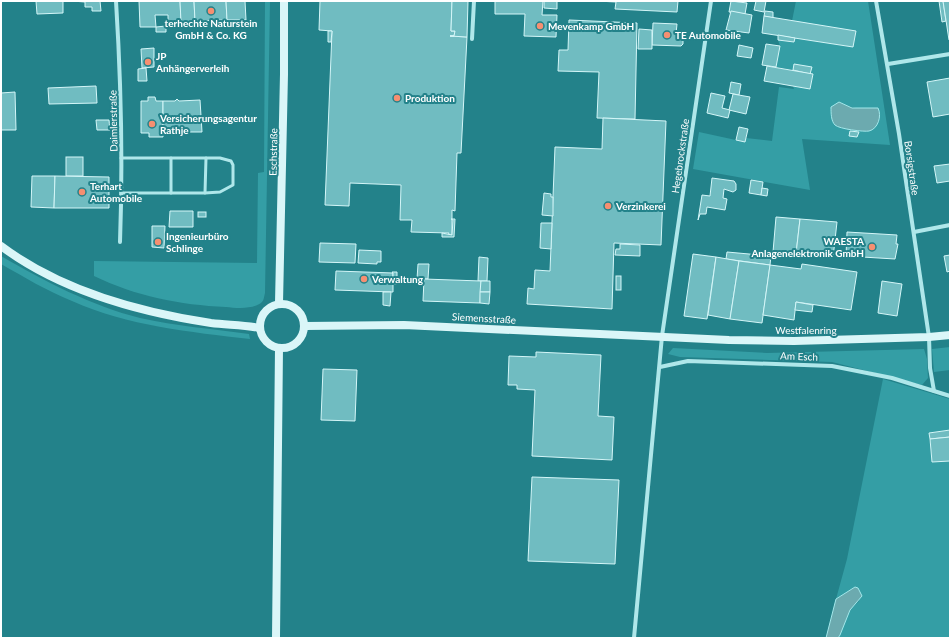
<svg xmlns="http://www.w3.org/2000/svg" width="951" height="639" font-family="Lato,sans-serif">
<rect width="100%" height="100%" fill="#23828a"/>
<g fill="#349ea5" fill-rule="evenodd">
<path d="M265,1H270L265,293C264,296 264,300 262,302C253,310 236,308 226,307C180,305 135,296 94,276V261L257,263L258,173L264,172Z"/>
<path d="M796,1H868L890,145L802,139L810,190L693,169L699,132L745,142L746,138L772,141L779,87L794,89L793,86L810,89L813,74H810L811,67L795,64L793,70L776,67L780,46L778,40L794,42L795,38L853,47L856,31L792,21ZM839,102C851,108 860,110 874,108L868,131L840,128Z"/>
<path d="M1,256C44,281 92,306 140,318C176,326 213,329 249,334L250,339C190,332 128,326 72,301C47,291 24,277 1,264Z"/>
<path d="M950,347V370L934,372L932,349Z"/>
<path d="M673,348L767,353L924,349L927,359L928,378L922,385L832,362L680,357L668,354Z"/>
<path d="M883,379L950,399V430L929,433L932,462L950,461V638H838L850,609L859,601L855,587L836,599L847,559Z"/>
</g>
<g fill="#6caaaf" stroke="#a3e8eb">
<path d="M839,102L852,108H878C882,116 878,129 869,131C864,132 839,129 835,125C831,121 831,113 831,107Z"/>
<path d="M855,587L858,588L862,596L850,610L840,635L838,638H826L836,599Z"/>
</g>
<g fill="#70bcc1" stroke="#d4f6f8">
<path d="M36,1H63V13L37,14Z"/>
<path d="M72,1H100L101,11H92V7H85V2Z"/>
<path d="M139,1H180L181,22H168V15H155L156,27H140Z"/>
<path d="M180,1H194L195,21L181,22Z"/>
<path d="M194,1H226L227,20L195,21Z"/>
<path d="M226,1H245L246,20H227Z"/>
<path d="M320,1H452L451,31H455L454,36H450L467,37L461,153H457L455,211L452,210V235H448L449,233L411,232L412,220H400L401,185L350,183L349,206L325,205L332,31L319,30Z"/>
<path d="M452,1H468L467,37L450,36H454L455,31H451Z"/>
<path d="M495,1H543L542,15H557L556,37L524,36L525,14H495Z"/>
<path d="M544,1H557V9L544,8Z"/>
<path d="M597,1H678L677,12L615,9L616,2Z"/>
<path d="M731,1L747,3L745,14L729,12Z"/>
<path d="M756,1H766L764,12L754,10Z"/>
<path d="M939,1H943L946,21L942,22Z"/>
<path d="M943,1H950V40H949Z"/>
<path d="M731,11L752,15L749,33L726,30Z"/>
<path d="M765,11L773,12V18L764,16Z"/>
<path d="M764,16L856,31L853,47L762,33Z"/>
<path d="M569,20L637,23L635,119L597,118L599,72L558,71L559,50H568Z"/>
<path d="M653,23L677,24L676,34L683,36V44L681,46L652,45Z"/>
<path d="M166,26V32H156V27Z"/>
<path d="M639,29L652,30V49H638Z"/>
<path d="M328,31H332L331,42H328Z"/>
<path d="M778,35L795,38L794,42L778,40Z"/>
<path d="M766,44L780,46L776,67L762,65Z"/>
<path d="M739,45L753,48L751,58L737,56Z"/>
<path d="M154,48V67L142,68L141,49Z"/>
<path d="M794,64L812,67L810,74L793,70Z"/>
<path d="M767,66L813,74L810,89L764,81Z"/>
<path d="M146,68L147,81H138V69Z"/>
<path d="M950,78V114L933,117L927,82Z"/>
<path d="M731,82L741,84L739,95L729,93Z"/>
<path d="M96,86L97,103L49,104L48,88Z"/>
<path d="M15,92L16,130H1V93Z"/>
<path d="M711,93L725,96L722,108L730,110L728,118L707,113Z"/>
<path d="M733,94L750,97L746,114L729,110Z"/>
<path d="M148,97H155L156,101H163V137H149V133H141V101H148Z"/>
<path d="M177,99L179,101L200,100L202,132H179L177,134L175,132H163V101H175Z"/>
<path d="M603,118L666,121L661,245L614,243L612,309L527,304L528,288L534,289L535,270L550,271L555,147L602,149Z"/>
<path d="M96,120H109L110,130H97Z"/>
<path d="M739,127L748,129L745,142L736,140Z"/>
<path d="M850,131L859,132L857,137L849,136Z"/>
<rect x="66" y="157" width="17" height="19"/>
<path d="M950,164V181L937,183L934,166Z"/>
<path d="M32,176H55L54,208L31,207Z"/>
<path d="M55,176L109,177V208H54Z"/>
<path d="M712,178L734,181L736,184V190L733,192L724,189L723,198L727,199L725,210L707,207L706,214H700L698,220L702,195L710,196Z"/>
<path d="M751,180L763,182L761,195L749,193Z"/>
<path d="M762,188L768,189L767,196L761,195Z"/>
<path d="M544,193L551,194V197H553V216L542,215Z"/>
<path d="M170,211H193V227H169Z"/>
<rect x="198" y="212" width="8" height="5"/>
<path d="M776,217L800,219L796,254L773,252Z"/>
<path d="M451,219H455L454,237H442V233L452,235L453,220Z"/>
<path d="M800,219L837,222L833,258L796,254Z"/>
<path d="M541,223H552L551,249L540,248Z"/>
<path d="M152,226H165L164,248L152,247Z"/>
<path d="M847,232L897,235L896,244H898L895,259L846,256Z"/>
<path d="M320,243L356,244L355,263L319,262Z"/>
<path d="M620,244L640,245V256L615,255L616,249H620Z"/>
<path d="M359,250L381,251V262H377V264L358,263Z"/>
<path d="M727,252L771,256L770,265L726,259Z"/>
<path d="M693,254L716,257L707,319L684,316Z"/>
<path d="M950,255V271L947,272L944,256Z"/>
<path d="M479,257L488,258L487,281H478Z"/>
<path d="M716,257L739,261L730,319L708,315Z"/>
<path d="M739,261L770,265L762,323L730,319Z"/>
<path d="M418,264H429L428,279H417Z"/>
<path d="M802,264L857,272L851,310L796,302L794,320L763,315L770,265L801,269Z"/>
<path d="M336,271L393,273V292L335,290Z"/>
<path d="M392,272H397V284H393V273Z"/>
<rect x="616" y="276" width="5" height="14"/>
<path d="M424,279L481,281L480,303L423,301Z"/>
<path d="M481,281H490V292H480Z"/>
<path d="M882,281L902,284L897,316L878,313Z"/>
<path d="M383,292H391L390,306L383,305Z"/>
<path d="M480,292H490L489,304L480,303Z"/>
<path d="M796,302L813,305L812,312L795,310Z"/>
<path d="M536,352L601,355L598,416L614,417L612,460L532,456L535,390L517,389V385H508L509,356L536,357Z"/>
<path d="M323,369L357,370L355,421L321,420Z"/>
<path d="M950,430V437L930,439L929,433Z"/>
<path d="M950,437V461L932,462L930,439Z"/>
<path d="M532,477L619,480L615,564L528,561Z"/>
</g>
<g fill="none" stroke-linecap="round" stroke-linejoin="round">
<g stroke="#afe7ea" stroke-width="3">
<path d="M121,158H171V193H122"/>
<path d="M171,193H205L206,158H171"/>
<path d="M205,193L220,192L233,185V165L231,161L220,158H206"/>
</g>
<g stroke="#afe7ea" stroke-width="4">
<path d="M116,1C121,81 123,161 120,242"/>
<path d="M876,1L899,134L929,337L930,368L934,391"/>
<path d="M472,39L474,1"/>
<path d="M888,64L950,54"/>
<path d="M914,232L950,225"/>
<path d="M660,367L688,361L832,366L892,378L950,396"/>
<path d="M634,638L662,336L711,1"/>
</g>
<g stroke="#daf6f8" stroke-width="8">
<path d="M1,246C61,291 138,312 211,323C227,325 244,325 260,328"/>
<path d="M279,303L284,74V1"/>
<circle cx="282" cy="326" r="22"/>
<path d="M305,326L404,325L729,340L794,341L929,337L950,335"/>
<path d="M276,638L279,348"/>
</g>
</g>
<g fill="#f68f71" stroke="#23828a" stroke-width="1.5">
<circle cx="211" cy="11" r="4"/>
<circle cx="540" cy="26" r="4"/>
<circle cx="667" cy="35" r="4"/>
<circle cx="148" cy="62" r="4"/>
<circle cx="397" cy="98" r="4"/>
<circle cx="152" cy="124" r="4"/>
<circle cx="82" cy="192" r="4"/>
<circle cx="608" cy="206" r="4"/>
<circle cx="158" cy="242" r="4"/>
<circle cx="872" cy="247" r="4"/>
<circle cx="364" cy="279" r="4"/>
</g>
<g text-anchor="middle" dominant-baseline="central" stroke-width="4" stroke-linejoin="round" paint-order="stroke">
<g font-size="10" font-weight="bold" fill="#fff" stroke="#23828a" text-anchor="start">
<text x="211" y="23" text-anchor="middle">terhechte Naturstein<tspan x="211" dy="12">GmbH &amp; Co. KG</tspan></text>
<text x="548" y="26">Mevenkamp GmbH</text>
<text x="675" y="35">TE Automobile</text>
<text x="156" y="56">JP<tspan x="156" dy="12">Anhängerverleih</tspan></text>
<text x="405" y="98">Produktion</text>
<text x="160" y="118">Versicherungsagentur<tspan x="160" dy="12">Rathje</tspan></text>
<text x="90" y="186">Terhart<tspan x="90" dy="12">Automobile</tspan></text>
<text x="616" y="206">Verzinkerei</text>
<text x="166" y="236">Ingenieurbüro<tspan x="166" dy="12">Schlinge</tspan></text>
<text x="864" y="241" text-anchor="end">WAESTA<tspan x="864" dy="12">Anlagenelektronik GmbH</tspan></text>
<text x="372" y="279">Verwaltung</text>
</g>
<g font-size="10" fill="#fff" stroke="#23828a">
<text transform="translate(113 121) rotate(-91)">Daimlerstraße</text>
<text transform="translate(273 152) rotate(-89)">Eschstraße</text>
<text transform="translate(680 156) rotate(-82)">Hegebrockstraße</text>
<text transform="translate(912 168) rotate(82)">Borsigstraße</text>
<text transform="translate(484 318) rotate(3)">Siemensstraße</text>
<text x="806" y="330">Westfalenring</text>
<text transform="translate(799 356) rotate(2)">Am Esch</text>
</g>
</g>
<rect width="951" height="639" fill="none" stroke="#ffffff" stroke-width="4"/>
</svg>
